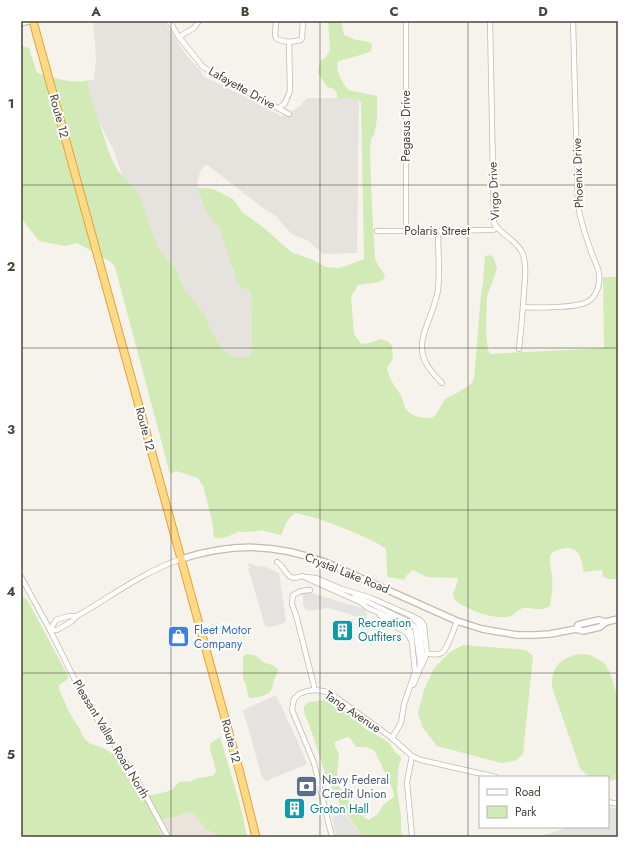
<svg xmlns="http://www.w3.org/2000/svg" width="639" height="858" font-family="Jost,sans-serif">
<rect width="100%" height="100%" fill="#f6f3ec"/>
<path fill="#eae5da" d="M191,812L199,819L204,828L207,830L214,833L217,837H162L157,825L158,821L164,818L177,816L184,813Z"/>
<path fill="#e6e2dd" d="M93,21H164L186,55L201,71L204,77L226,87L281,116H286L301,105L307,98H359L357,253L323,254L307,240L293,235L284,226L277,217L263,208L206,164L200,172L197,181L198,188L201,201L209,216L219,227L228,252L233,272L243,288L251,291L252,347L250,357H234L231,356L222,349L210,329L205,315L195,301L185,290L180,275L172,263L160,251L150,226L143,202L122,175L114,151L98,120L89,92L88,80H94L96,59L95,43Z"/>
<g fill="#d2eab5" fill-rule="evenodd">
<path d="M328,21H341L344,35L356,40L366,41L372,44L371,51C360,56 349,58 338,61C335,71 342,82 348,90L377,96V119L374,135L371,139L370,150L372,208L375,258C377,266 381,268 385,275L383,280L374,283L358,285L351,297L354,334L361,344L369,343L381,339L389,342L392,346L393,359L387,368C390,381 393,383 400,394C403,398 403,404 406,409C411,417 423,418 432,418L437,413L445,399L455,394L470,385L474,379L481,294L483,283L485,256L490,255L494,258L497,269L487,296L486,333L488,350L491,354L604,348L603,277H618V579H608L603,576L602,570L584,572C581,562 582,550 569,548C563,548 552,550 550,556C549,562 551,569 552,575C553,586 552,595 550,606C548,607 544,609 542,609C535,610 529,607 523,608C517,610 513,617 506,617C492,619 464,609 454,599L453,593L456,587L458,578L427,577L413,570L407,575L404,580L401,579L388,577C386,568 387,558 386,549C376,542 366,537 355,533C335,524 316,517 295,513C287,519 285,525 282,534L281,535L261,530L259,531L242,532L239,531C231,535 223,541 214,537L212,520L203,486L198,478L176,471L170,474L115,267L111,262L77,243L65,246L39,241L21,218V46L29,48L37,73C53,77 73,85 88,80L89,92L110,155L118,171L139,194L143,202L150,226L160,251L177,269L185,290L195,301L205,315L210,329L222,349L231,356L234,357H250L252,347L251,291L243,288L237,282L219,227L209,216L205,209L199,194L198,188L213,189L233,199L243,213L263,227L291,252L313,260L326,267L339,268L351,264L364,259L361,103L358,98H337C338,91 334,88 327,87L318,73L320,61L326,57L330,50Z"/>
<path d="M21,596L25,598L28,601L68,676V679L59,685V689L69,712L79,728L84,738L89,743L103,748L116,756L137,791L143,795L146,796L158,794L172,790L177,784L180,782L191,781L198,778L212,776L215,773L216,770L210,749V745L211,743L220,737L241,808L247,837H217L214,833L207,830L204,828L199,819L191,812C184,813 183,814 178,816C170,818 165,817 158,821L157,825L162,837H21Z"/>
<path d="M463,645L526,650L533,656L523,754L515,761L501,763L437,746L423,728L418,713L424,690L434,668L450,652Z"/>
<path d="M246,654L253,655L258,657L263,662L272,665L278,669V671C277,674 275,677 274,680C271,690 273,693 262,696C257,697 254,698 249,698L248,694L246,685L243,679V657Z"/>
<path d="M581,654L590,655L598,659L605,664L610,673L618,698V779L608,781V777C593,777 591,780 580,768L552,687C551,666 561,657 581,654Z"/>
<path d="M329,699L333,700L348,713L354,717L367,730L382,738L389,743L395,752L401,757V760L399,765L398,774V781L397,790L401,816V831L403,837H363L340,805L336,795L328,782L310,727L304,712V707L307,703ZM347,737L350,738L356,747H366L374,750L381,764L389,782L393,790L394,797L383,805L378,814L369,820L365,818L350,803L339,786L337,774L339,754L335,746V742Z"/>
</g>
<g fill="#e5e3e0">
<path d="M248,563L256,566L266,567L279,573L286,621L281,624L270,627L265,626L248,568L252,567L248,566Z"/>
<path d="M305,591L364,609L367,614L366,620L343,612L328,608L309,611L304,608L302,593Z"/>
<path d="M276,695L302,751L307,764L266,781L262,777L243,710Z"/>
<path d="M608,807L618,809V837H538L569,827H608Z"/>
<path d="M345,814L363,837H336L332,817Z"/>
</g>
<g fill="none" stroke-linecap="round" stroke-linejoin="round">
<defs>
<g id="minor">
<path d="M169,21L179,37L203,67L221,78L289,114"/>
<path d="M276,21L275,36L277,39C284,43 293,42 301,40L302,38L303,21"/>
<path d="M490,21L494,223C501,235 515,239 522,252C527,263 525,279 524,291C523,310 521,330 519,349"/>
<path d="M179,37L194,28L199,21"/>
<path d="M279,108L285,103L290,91L289,42"/>
<path d="M377,231H438L486,230H493L497,228"/>
<path d="M406,231V21"/>
<path d="M438,231C438,250 440,271 438,290C437,295 436,300 434,305C429,323 416,342 425,361C429,370 435,376 442,383"/>
<path d="M523,307C537,308 575,308 587,302C599,296 601,279 598,269C596,264 594,259 592,254C586,237 580,221 578,204L573,21"/>
<path d="M277,562C287,568 286,583 302,576L360,602L368,608L405,624L407,626L411,632L415,672L404,704L401,723L392,738"/>
<path d="M21,577L50,630L87,704L129,767L140,785L168,837"/>
<path d="M306,577L316,578L342,589L371,598L412,616L420,620L422,622L424,626L427,653L421,667"/>
<path d="M310,590L301,591L293,595L292,604L296,615L315,690L323,691L330,693L392,738L412,756L421,760L496,777"/>
<path d="M354,597L368,602L409,622L415,627L416,632L420,664L419,672L413,685"/>
<path d="M380,615L388,622L407,633L411,640"/>
<path d="M412,617L418,623L420,628L423,661"/>
<path d="M50,630H57L71,622L77,616C112,596 143,572 181,559"/>
<path d="M50,630L56,620L69,616H77"/>
<path d="M427,653C431,655 438,655 442,653C447,649 455,627 457,621"/>
<path d="M315,690L307,691L299,694L294,699L292,710L314,763L332,837"/>
<path d="M608,802L618,804"/>
<path d="M412,837L407,782L412,756"/>
</g>
<g id="tertiary">
<path d="M21,23L28,21"/>
<path d="M181,559C232,543 274,543 325,562L457,621L482,629L517,635H534L550,634L576,629L583,631L600,627L606,622L618,619"/>
<path d="M576,629L578,625L581,624L599,620L606,622"/>
</g>
<path id="trunk" d="M33,21L240,773L256,837"/>
</defs>
<use href="#minor" stroke="#c2bbae" stroke-width="6"/>
<use href="#tertiary" stroke="#c2bbae" stroke-width="8"/>
<use href="#trunk" stroke="#e0a43c" stroke-width="9"/>
<use href="#minor" stroke="#fff" stroke-width="4.5"/>
<use href="#tertiary" stroke="#fff" stroke-width="5.5"/>
<use href="#trunk" stroke="#ffd985" stroke-width="7"/>
</g>
<path fill="none" stroke="#4b4439" stroke-width="1" stroke-opacity="0.55" d="M171,21V837M320,21V837M468,21V837M21,185H618M21,348H618M21,510H618M21,673H618"/>
<defs>
<symbol id="building-square" viewBox="-11 -11 22 22"><rect x="-9" y="-9" width="18" height="18" rx="4" fill="#0f9aa8" stroke="#fff"/><path d="M-4-6H4V6H1V3H-1V6H-4ZM-2.5-4.3h1.7v1.8h-1.7ZM.8-4.3h1.7v1.8H.8ZM-2.5-1h1.7V.8h-1.7ZM.8-1h1.7V.8H.8Z" fill="#fff"/></symbol>
<symbol id="shop-square" viewBox="-11 -11 22 22"><rect x="-9" y="-9" width="18" height="18" rx="4" fill="#3f7fe0" stroke="#fff"/><path d="M-5-2.5h2.3a2.7 3.5 0 0 1 5.4 0H5L5.5 6h-11ZM-1.5-2.5h3a1.5 2.3 0 0 0-3 0Z" fill="#fff"/></symbol>
<symbol id="bank-square" viewBox="-11 -11 22 22"><rect x="-9" y="-9" width="18" height="18" rx="4" fill="#5c6f8a" stroke="#fff"/><path d="M-6-4H6V4H-6ZM0-2.3a2.3 2.3 0 1 0 0 4.6a2.3 2.3 0 1 0 0-4.6Z" fill="#fff"/></symbol>
</defs>
<g fill-rule="evenodd">
<use href="#building-square" x="330" y="618" width="25" height="25"/>
<use href="#shop-square" x="166" y="624" width="25" height="25"/>
<use href="#bank-square" x="294" y="774" width="25" height="25"/>
<use href="#building-square" x="282" y="796" width="25" height="25"/>
</g>
<g text-anchor="middle" dominant-baseline="central" stroke-width="4" stroke-linejoin="round" paint-order="stroke">
<g font-size="12" fill="#4b4439" stroke="#fff">
<text transform="translate(242 88) rotate(29)">Lafayette Drive</text>
<text transform="translate(59 116) rotate(75)">Route 12</text>
<text transform="translate(406 126) rotate(-90)">Pegasus Drive</text>
<text transform="translate(578 173) rotate(-92)">Phoenix Drive</text>
<text transform="translate(494 191) rotate(-93)">Virgo Drive</text>
<text x="437" y="231">Polaris Street</text>
<text transform="translate(145 429) rotate(75)">Route 12</text>
<text transform="translate(347 573) rotate(22)">Crystal Lake Road</text>
<text transform="translate(353 712) rotate(34)">Tang Avenue</text>
<text transform="translate(111 739) rotate(59)">Pleasant Valley Road North</text>
<text transform="translate(231 741) rotate(75)">Route 12</text>
</g>
<g font-size="12" fill="#0d838f" stroke="#fff" text-anchor="start">
<text x="358" y="623">Recreation<tspan x="358" dy="14">Outfiters</tspan></text>
<text x="310" y="809">Groton Hall</text>
</g>
<g font-size="12" fill="#366cbe" stroke="#fff" text-anchor="start">
<text x="194" y="630">Fleet Motor<tspan x="194" dy="14">Company</tspan></text>
</g>
<g font-size="12" fill="#4e5e75" stroke="#fff" text-anchor="start">
<text x="322" y="780">Navy Federal<tspan x="322" dy="14">Credit Union</tspan></text>
</g>
</g>
<rect width="639" height="858" fill="none" stroke="#ffffff" stroke-width="44"/>
<rect x="479" y="776" width="130" height="52" fill="#ffffff" stroke="#b7b4b0"/>
<rect x="487" y="789" width="20" height="6" fill="#ffffff" stroke="#b7b4b0"/>
<text x="515" y="796" font-size="12" fill="#4b4439">Road</text>
<rect x="487" y="806" width="20" height="12" fill="#d2eab5" stroke="#b7b4b0"/>
<text x="515" y="816" font-size="12" fill="#4b4439">Park</text>
<rect x="22" y="22" width="595" height="814" fill="none" stroke="#4b4439" stroke-width="1.5"/>
<g font-size="13" text-anchor="middle" font-weight="bold" fill="#4b4439">
<text x="96" y="16">A</text>
<text x="245" y="16">B</text>
<text x="394" y="16">C</text>
<text x="543" y="16">D</text>
<text x="11" y="108">1</text>
<text x="11" y="271">2</text>
<text x="11" y="434">3</text>
<text x="11" y="596">4</text>
<text x="11" y="759">5</text>
</g>
</svg>
